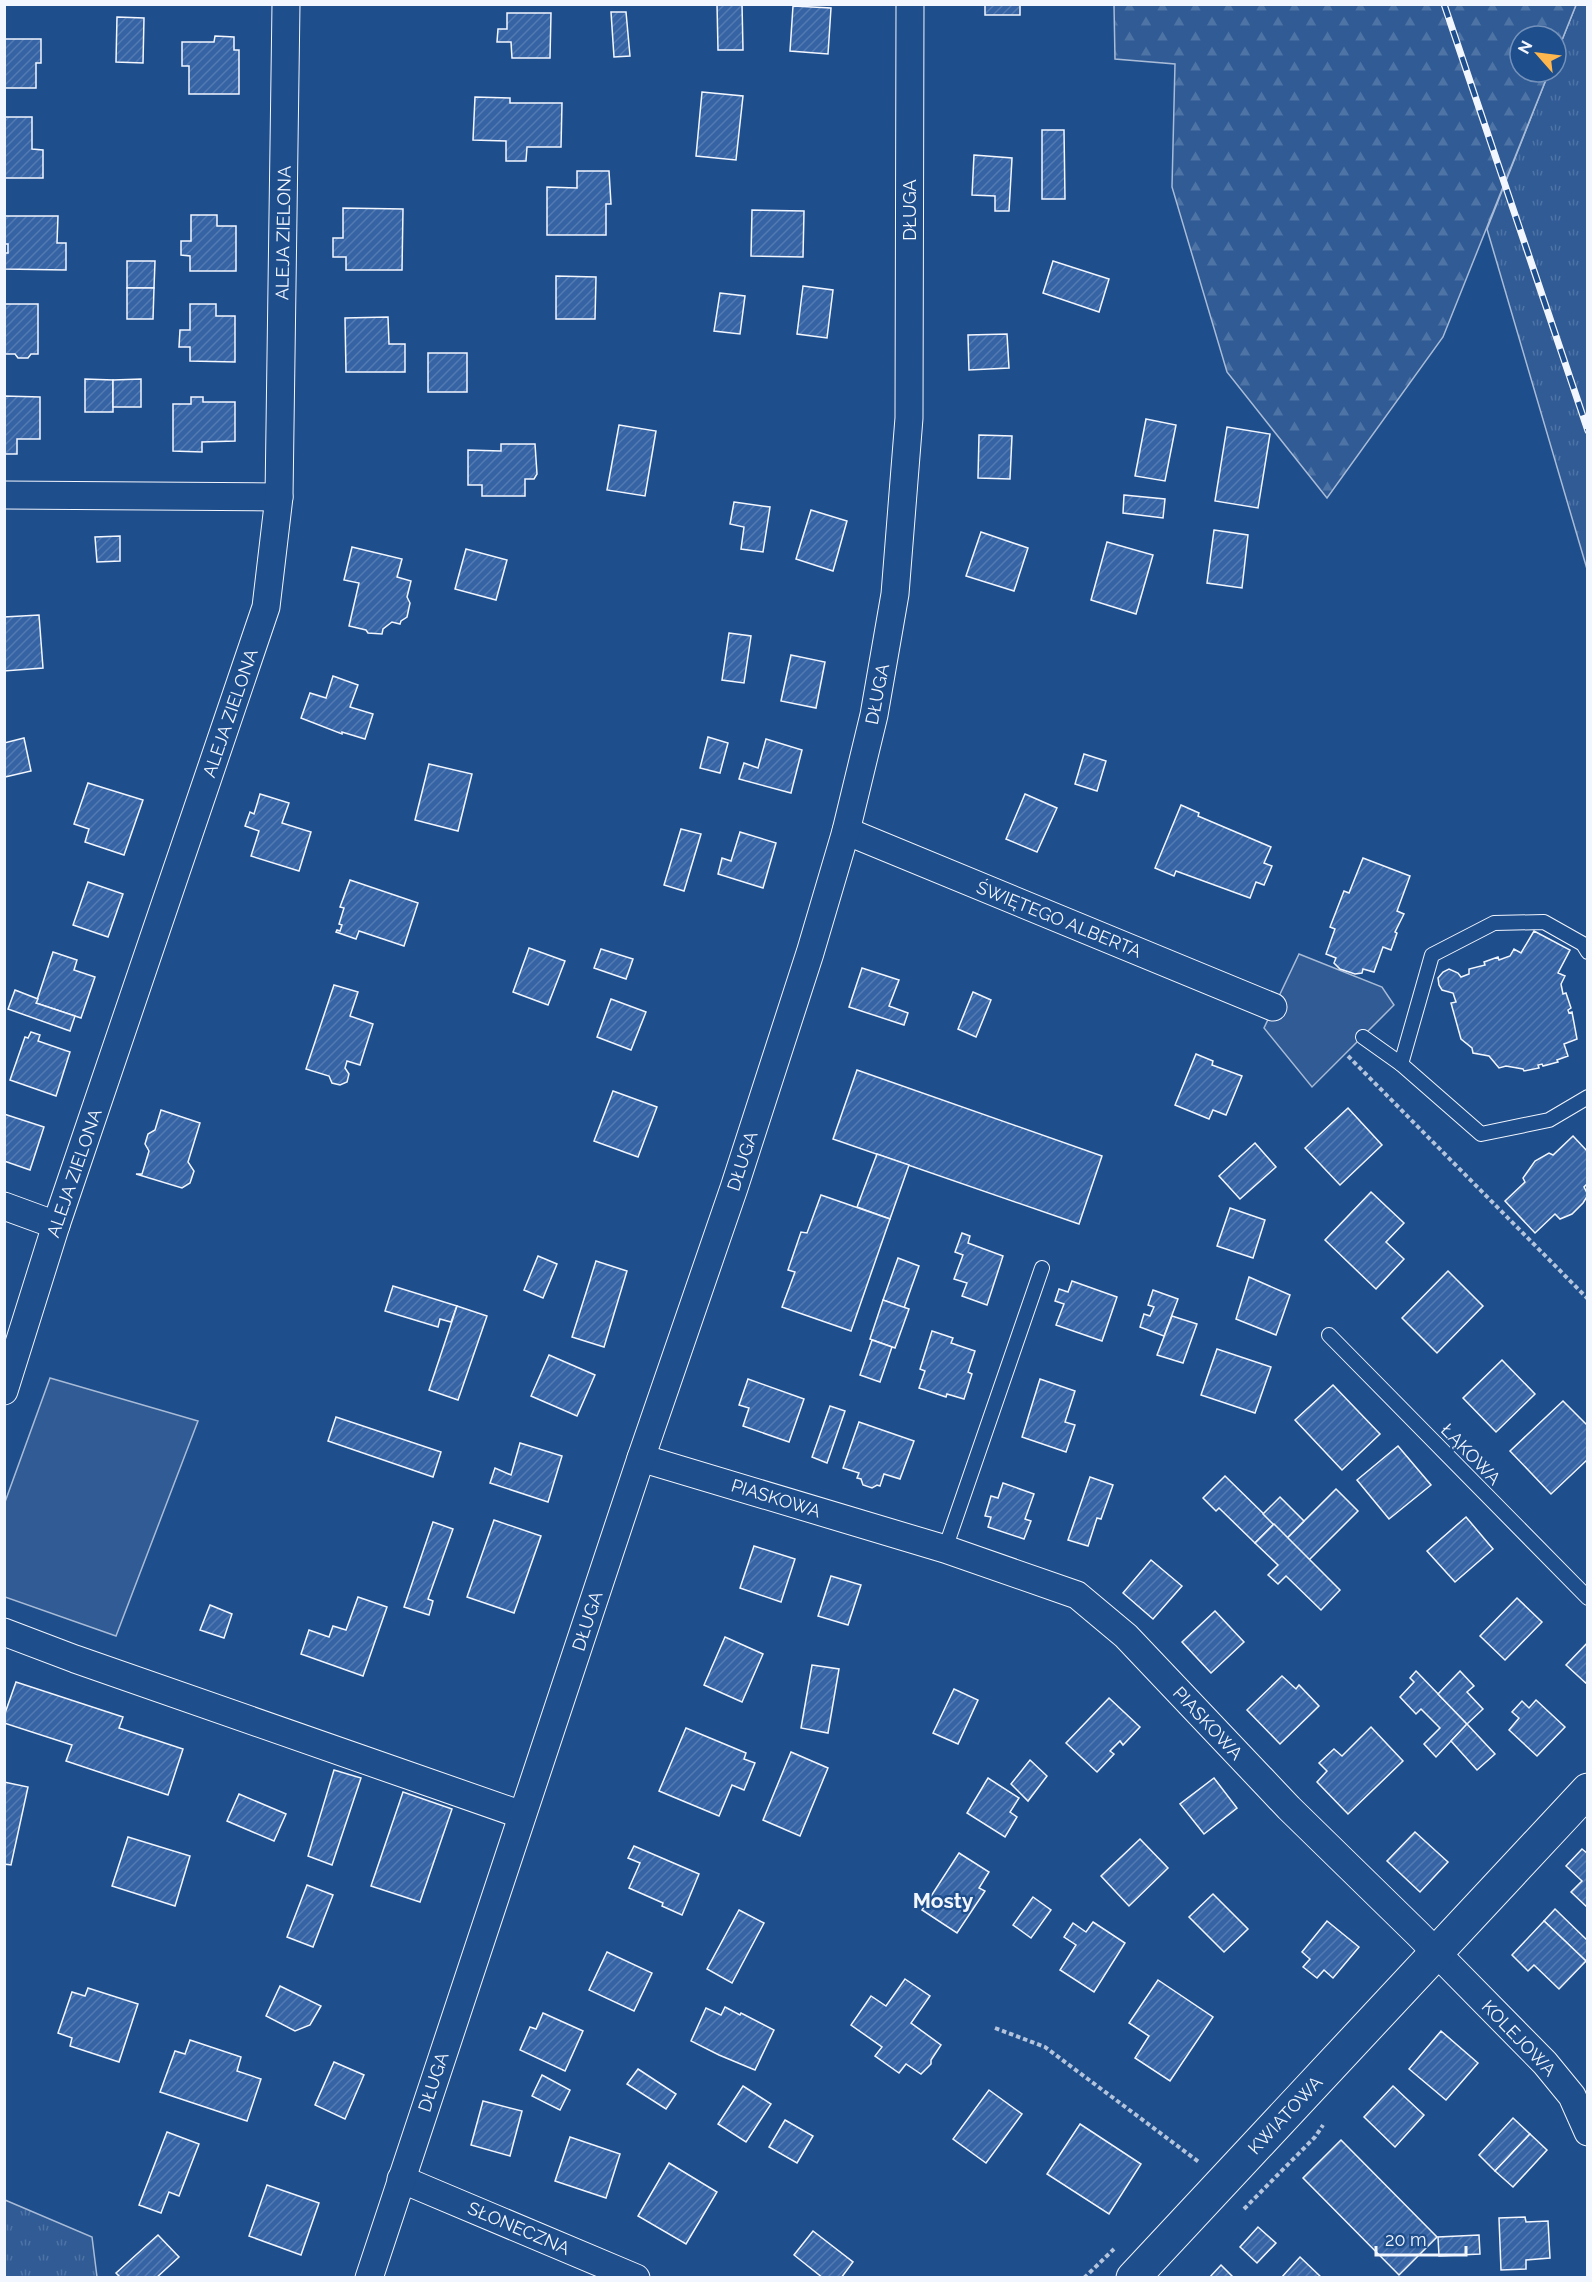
<svg xmlns="http://www.w3.org/2000/svg" width="1592" height="2282" font-family="Raleway,sans-serif">
<defs>
<pattern id="grass-tufts" width="24" height="20" patternUnits="userSpaceOnUse" patternTransform="scale(1.5)"><rect width="24" height="20" fill="#305b95"/><path d="M3 7l-1-3M5 7V3M7 7l1-3M15 17l-1-3M17 17v-4M19 17l1-3" fill="none" stroke="#4e73a5"/></pattern>
<pattern id="forest-firs" width="22" height="20" patternUnits="userSpaceOnUse" patternTransform="scale(1.5)"><rect width="22" height="20" fill="#305b95"/><path d="M5 1l3.5 6h-7zM16 11l3.5 6h-7z" fill="#4e73a5"/></pattern>
<pattern id="building-hatch" width="6" height="6" patternUnits="userSpaceOnUse" patternTransform="scale(1.5)"><rect width="6" height="6" fill="#3563a3"/><path d="M-1 1l2-2M0 6l6-6M5 7l2-2" fill="none" stroke="#537ab1"/></pattern>
</defs>
<rect width="100%" height="100%" fill="#1f4e8c"/>
<g fill="url(#grass-tufts)" stroke="#a8bbd7" stroke-width="1.5">
<path d="M1576,5H1587V569L1487,229L1549,72H1556V55Z"/>
<path d="M5,2200L92,2237L97,2277H5Z"/>
</g>
<path fill="url(#forest-firs)" stroke="#a8bbd7" stroke-width="1.5" d="M1114,5H1576L1556,55V36H1520V72H1549L1443,337L1327,498L1227,372L1172,187L1175,64L1115,59Z"/>
<g fill="#305b95" stroke="#a8bbd7" stroke-width="1.5">
<path d="M1299,954L1382,987L1394,1005L1312,1087L1264,1028Z"/>
<path d="M50,1378L198,1421L116,1636L5,1597V1502Z"/>
</g>
<g fill="url(#building-hatch)" stroke="#f2f6ff" stroke-width="1.5">
<path d="M717,4H742L743,50H718Z"/>
<rect x="985" y="4" width="35" height="11"/>
<path d="M793,6L831,8L828,54L790,51Z"/>
<path d="M611,12H626L630,56L614,57Z"/>
<path d="M507,13H551L550,58H512L511,42H497L498,29H507Z"/>
<path d="M117,17L144,18L143,63L116,62Z"/>
<path d="M215,36L234,37V50H239V94H189V66H182V42H214Z"/>
<path d="M4,39H41V63H36V88H4Z"/>
<path d="M702,92L743,96L736,160L696,156Z"/>
<path d="M475,97L510,98V103H562L561,147H527L526,161H506V141L473,140Z"/>
<path d="M4,117H32V149L43,150V178H4Z"/>
<path d="M1042,130H1064L1065,199H1042Z"/>
<path d="M974,155L1012,158L1009,211H995V196L972,195Z"/>
<path d="M577,171H609L611,204H606V235H547V187L577,188Z"/>
<path d="M343,208L403,209L402,270H346V257H333V238H343Z"/>
<path d="M752,210L804,211L803,257L751,256Z"/>
<path d="M191,215H217V226H236V271H190V256L181,255V241H191Z"/>
<path d="M4,216H58L57,243H66V270L4,269V253H8V244H4Z"/>
<path d="M127,261H155L154,288H127Z"/>
<path d="M1053,261L1109,279L1099,312L1043,293Z"/>
<path d="M556,276L596,277L595,319H556Z"/>
<path d="M803,286L833,290L827,338L797,334Z"/>
<path d="M127,288H154L153,319H127Z"/>
<path d="M720,293L745,296L740,334L714,331Z"/>
<path d="M4,304H38V354H31L28,358H18L15,354H4Z"/>
<path d="M190,304H216V316H235V362L190,361V347H179L180,330H190Z"/>
<path d="M388,317L389,344H405V372H346L345,318Z"/>
<path d="M1007,334L1009,368L969,370L968,335Z"/>
<rect x="428" y="353" width="39" height="39"/>
<path d="M85,379L113,380V412H85Z"/>
<path d="M141,379V407H113V380Z"/>
<path d="M4,396L40,397V439H17V454H4Z"/>
<path d="M191,397H203V402H235V441L202,442V452L173,451V404H191Z"/>
<path d="M1146,419L1176,425L1165,481L1135,476Z"/>
<path d="M619,425L656,431L645,496L607,490Z"/>
<path d="M1227,427L1270,434L1258,508L1215,501Z"/>
<path d="M979,435L1012,436L1010,479L978,478Z"/>
<path d="M501,444H535L537,474L534,479H525V496H482V485H468V450L501,451Z"/>
<path d="M1124,495L1165,499L1163,518L1123,513Z"/>
<path d="M734,502L770,507L763,552L741,549L744,527L730,524Z"/>
<path d="M811,510L847,521L833,571L796,559Z"/>
<path d="M1214,530L1248,535L1242,588L1207,583Z"/>
<path d="M981,532L1028,548L1014,591L966,576Z"/>
<path d="M120,536V561L97,562L95,537Z"/>
<path d="M1107,542L1153,555L1136,614L1091,600Z"/>
<path d="M352,547L402,559L397,577L411,581L407,597L410,603L407,617L401,621L400,624L392,622L383,629L382,634L368,633L366,630L349,626L359,583L344,580Z"/>
<path d="M466,549L507,560L496,600L455,589Z"/>
<path d="M39,615L43,668L4,671V617Z"/>
<path d="M729,633L751,636L744,683L722,680Z"/>
<path d="M791,655L825,662L816,708L781,701Z"/>
<path d="M333,676L358,685L350,707L373,714L365,739L342,732V734L301,718L310,693L326,698Z"/>
<path d="M708,737L728,743L720,773L700,768Z"/>
<path d="M24,738L31,771L5,777L4,743Z"/>
<path d="M766,739L802,750L791,793L739,779L744,763L758,768Z"/>
<path d="M1084,754L1106,761L1097,791L1075,784Z"/>
<path d="M429,764L472,774L458,831L415,820Z"/>
<path d="M88,783L143,800L124,855L85,842L89,829L74,824Z"/>
<path d="M260,794L289,803L282,823L311,832L299,871L251,856L259,831L245,826L250,812L254,814Z"/>
<path d="M1025,794L1057,808L1037,852L1006,839Z"/>
<path d="M1181,805L1199,813L1198,816L1271,847L1264,863L1272,866L1264,885L1256,882L1250,898L1176,871L1174,876L1155,868Z"/>
<path d="M681,829L701,834L684,891L664,885Z"/>
<path d="M740,832L776,843L763,888L718,874L722,858L731,861Z"/>
<path d="M1363,858L1410,876L1397,911L1404,914L1395,932L1397,933L1391,950L1383,947L1374,972L1363,969L1362,973L1355,974L1340,969L1334,963L1336,958L1326,954L1335,929L1330,927L1344,891L1349,893Z"/>
<path d="M350,880L418,903L404,946L359,931L356,939L336,932L337,930L340,931L342,925L339,924L344,908L340,907Z"/>
<path d="M88,882L123,894L108,937L73,925Z"/>
<path d="M1534,931L1570,950L1558,973L1565,976L1561,984L1563,994L1566,993L1571,1008L1568,1010L1569,1013L1572,1012L1577,1039L1564,1044L1568,1056L1557,1060L1558,1062L1543,1066L1542,1064L1538,1065L1539,1068L1524,1071L1523,1069L1506,1066L1499,1068L1489,1056L1473,1053L1472,1048L1461,1039L1451,1003L1456,1002L1453,993L1442,990L1439,985L1438,978L1443,972L1449,969L1458,973L1461,977L1469,974V969L1485,965L1484,962L1498,957L1499,960L1510,956L1514,949L1521,953Z"/>
<path d="M529,948L565,961L548,1005L513,992Z"/>
<path d="M601,949L633,959L626,979L594,968Z"/>
<path d="M53,952L77,960L74,970L95,977L81,1018L36,1003Z"/>
<path d="M862,968L899,980L889,1006L908,1013L904,1025L849,1007Z"/>
<path d="M334,985L358,992L350,1016L373,1024L360,1065L347,1061L345,1068L349,1074L347,1082L340,1085L332,1083L329,1076L306,1069Z"/>
<path d="M15,990L38,999L36,1003L75,1016L70,1031L8,1009Z"/>
<path d="M973,992L991,1000L976,1037L958,1029Z"/>
<path d="M611,999L646,1012L631,1050L597,1037Z"/>
<path d="M31,1032L40,1035L38,1041L70,1052L56,1096L10,1080L25,1037L28,1038Z"/>
<path d="M1196,1054L1213,1061L1212,1065L1242,1076L1226,1115L1213,1110L1209,1119L1175,1105Z"/>
<path d="M857,1070L1102,1156L1079,1224L833,1139Z"/>
<path d="M613,1091L657,1107L638,1157L594,1141Z"/>
<path d="M1348,1108L1382,1145L1340,1185L1305,1148Z"/>
<path d="M161,1110L200,1123L188,1162L194,1171L190,1183L182,1188L136,1174H142L149,1151L145,1144L148,1134L155,1130Z"/>
<path d="M4,1114L44,1127L30,1170L4,1161Z"/>
<path d="M1573,1136L1588,1152V1183L1584,1187L1588,1195L1583,1203L1572,1214L1560,1219L1555,1214L1535,1233L1505,1201L1525,1182L1523,1178L1535,1161L1549,1153L1553,1155Z"/>
<path d="M1255,1143L1276,1167L1240,1199L1219,1176Z"/>
<path d="M877,1154L909,1165L890,1219L857,1207Z"/>
<path d="M1371,1192L1404,1223L1386,1242L1404,1259L1376,1289L1325,1240Z"/>
<path d="M821,1195L890,1219L851,1331L782,1307L795,1272L788,1270L801,1232L807,1233Z"/>
<path d="M1230,1208L1265,1220L1253,1258L1217,1246Z"/>
<path d="M962,1233L970,1236L968,1243L1003,1256L987,1305L962,1296L967,1283L954,1279L963,1255L955,1252Z"/>
<path d="M538,1256L557,1264L543,1298L524,1290Z"/>
<path d="M898,1258L919,1266L904,1308L883,1300Z"/>
<path d="M596,1261L627,1271L604,1347L572,1337Z"/>
<path d="M1448,1271L1483,1306L1437,1353L1402,1318Z"/>
<path d="M1249,1277L1290,1295L1276,1335L1236,1319Z"/>
<path d="M1072,1281L1117,1297L1102,1341L1056,1325L1064,1304L1055,1301L1059,1289L1068,1292Z"/>
<path d="M393,1286L457,1306L451,1322L440,1319L438,1327L385,1311Z"/>
<path d="M1153,1290L1178,1299L1164,1336L1140,1327L1144,1314L1150,1316L1154,1307L1148,1305Z"/>
<path d="M883,1300L909,1309L895,1348L870,1339Z"/>
<path d="M457,1306L487,1316L458,1400L429,1390Z"/>
<path d="M1172,1316L1197,1324L1183,1363L1157,1355Z"/>
<path d="M932,1331L953,1338L951,1343L975,1351L968,1372L972,1374L964,1399L947,1394L946,1397L919,1388L925,1371L920,1369Z"/>
<path d="M872,1340L892,1347L880,1382L860,1375Z"/>
<path d="M1217,1349L1271,1367L1255,1413L1201,1395Z"/>
<path d="M549,1355L595,1375L577,1416L531,1396Z"/>
<path d="M1502,1360L1535,1394L1496,1432L1463,1398Z"/>
<path d="M748,1379L804,1399L789,1442L743,1426L749,1408L739,1405Z"/>
<path d="M1040,1379L1075,1391L1065,1422L1075,1425L1066,1452L1022,1437Z"/>
<path d="M1333,1385L1380,1434L1342,1470L1295,1420Z"/>
<path d="M1563,1401L1588,1426V1459L1551,1494L1510,1451Z"/>
<path d="M830,1406L845,1411L827,1463L812,1457Z"/>
<path d="M336,1417L441,1452L433,1477L328,1441Z"/>
<path d="M859,1422L914,1441L900,1479L884,1474L880,1486L877,1485L872,1488L863,1485L861,1479L857,1478L859,1473L843,1468Z"/>
<path d="M520,1443L562,1456L548,1502L490,1483L495,1468L511,1475Z"/>
<path d="M1398,1446L1431,1485L1389,1519L1357,1480Z"/>
<path d="M1225,1476L1274,1524L1255,1543L1219,1508L1216,1511L1203,1498Z"/>
<path d="M1090,1477L1113,1485L1101,1519L1097,1518L1088,1546L1068,1540Z"/>
<path d="M1003,1483L1034,1494L1025,1519L1031,1521L1024,1539L988,1527L991,1517L985,1516L991,1496L998,1498Z"/>
<path d="M1336,1489L1358,1511L1309,1560L1287,1538Z"/>
<path d="M1280,1497L1304,1521L1287,1538L1263,1514Z"/>
<path d="M1466,1517L1493,1549L1455,1582L1427,1551Z"/>
<path d="M494,1520L541,1536L514,1613L467,1597Z"/>
<path d="M433,1522L453,1529L428,1599L433,1601L429,1615L404,1607Z"/>
<path d="M1274,1524L1340,1590L1321,1610L1286,1576L1278,1584L1268,1575L1278,1565L1255,1543Z"/>
<path d="M754,1546L795,1559L781,1602L740,1588Z"/>
<path d="M1151,1560L1182,1586L1153,1619L1123,1593Z"/>
<path d="M831,1576L861,1585L848,1625L818,1616Z"/>
<path d="M358,1597L387,1607L363,1676L301,1654L309,1630L329,1637L333,1626L346,1630Z"/>
<path d="M1517,1598L1542,1622L1505,1660L1480,1636Z"/>
<path d="M210,1605L232,1614L224,1638L200,1630Z"/>
<path d="M1215,1611L1244,1642L1211,1673L1182,1642Z"/>
<path d="M725,1637L763,1654L742,1702L704,1685Z"/>
<path d="M1588,1642V1685L1566,1665Z"/>
<path d="M812,1665L839,1669L828,1733L801,1728Z"/>
<path d="M1416,1671L1467,1724L1436,1757L1424,1744L1440,1728L1421,1709L1416,1714L1400,1697L1414,1682L1410,1678Z"/>
<path d="M1460,1671L1474,1686L1467,1692L1483,1709L1467,1724L1438,1694Z"/>
<path d="M1282,1676L1296,1689L1299,1685L1319,1706L1280,1744L1247,1710Z"/>
<path d="M16,1682L123,1717L119,1728L183,1749L168,1795L66,1761L72,1745L4,1723V1716Z"/>
<path d="M954,1689L978,1700L958,1744L933,1733Z"/>
<path d="M1109,1698L1140,1727L1123,1745L1120,1741L1110,1751L1114,1754L1097,1772L1066,1743Z"/>
<path d="M1536,1700L1565,1727L1537,1756L1509,1730L1519,1718L1512,1712L1522,1701L1529,1708Z"/>
<path d="M1467,1724L1495,1754L1477,1770L1451,1741Z"/>
<path d="M1371,1727L1403,1761L1348,1814L1317,1782L1327,1771L1319,1763L1334,1749L1342,1756Z"/>
<path d="M686,1728L746,1753L744,1759L755,1763L744,1790L732,1785L719,1816L659,1791Z"/>
<path d="M791,1752L828,1768L800,1836L763,1820Z"/>
<path d="M1030,1760L1047,1776L1028,1801L1011,1784Z"/>
<path d="M334,1770L361,1778L332,1865L308,1856Z"/>
<path d="M988,1778L1019,1798L1010,1812L1017,1817L1005,1837L967,1813Z"/>
<path d="M1214,1778L1237,1808L1204,1834L1180,1804Z"/>
<path d="M4,1782L28,1787L11,1865L4,1864Z"/>
<path d="M403,1792L452,1809L420,1902L371,1886Z"/>
<path d="M239,1794L286,1814L274,1841L227,1821Z"/>
<path d="M1415,1832L1448,1862L1420,1892L1387,1861Z"/>
<path d="M128,1837L190,1856L175,1906L112,1886Z"/>
<path d="M1140,1839L1168,1868L1129,1906L1101,1876Z"/>
<path d="M634,1846L699,1874L682,1915L662,1906L663,1903L629,1888L640,1863L628,1858Z"/>
<path d="M1582,1849L1588,1854V1908L1571,1892L1582,1881L1566,1866Z"/>
<path d="M959,1853L989,1872L979,1888L985,1891L957,1933L922,1910Z"/>
<path d="M307,1885L333,1895L313,1947L287,1937Z"/>
<path d="M1213,1894L1248,1929L1224,1952L1189,1917Z"/>
<path d="M1033,1897L1051,1910L1031,1938L1013,1925Z"/>
<path d="M1555,1909L1588,1941V1959L1586,1961L1544,1921Z"/>
<path d="M739,1910L764,1923L732,1983L707,1969Z"/>
<path d="M1327,1921L1359,1947L1333,1978L1324,1970L1317,1978L1303,1967L1310,1959L1302,1952Z"/>
<path d="M1544,1921L1586,1961L1559,1989L1534,1965L1528,1971L1512,1955Z"/>
<path d="M1093,1922L1125,1943L1094,1992L1060,1970L1076,1945L1064,1937L1073,1923L1086,1932Z"/>
<path d="M607,1952L652,1973L634,2011L589,1990Z"/>
<path d="M905,1979L930,1996L911,2023L941,2045L931,2060V2064L921,2074L906,2064L899,2073L875,2056L882,2047L851,2025L871,1996L886,2006Z"/>
<path d="M1158,1980L1213,2017L1170,2081L1135,2058L1149,2036L1129,2023Z"/>
<path d="M280,1986L321,2006L310,2025L295,2031L266,2016Z"/>
<path d="M88,1988L138,2004L119,2062L70,2046L72,2038L58,2033L72,1992L85,1996Z"/>
<path d="M725,2007L740,2015L741,2013L774,2030L755,2070L719,2055L691,2041L706,2008L721,2015Z"/>
<path d="M543,2013L583,2031L565,2071L520,2050L530,2027L536,2029Z"/>
<path d="M1441,2031L1478,2063L1446,2100L1409,2069Z"/>
<path d="M190,2040L241,2057L237,2071L261,2079L247,2121L160,2092L175,2051L185,2054Z"/>
<path d="M334,2062L364,2075L345,2119L315,2105Z"/>
<path d="M638,2069L676,2094L666,2109L627,2084Z"/>
<path d="M542,2075L570,2090L560,2110L532,2096Z"/>
<path d="M743,2086L771,2104L746,2142L718,2124Z"/>
<path d="M1393,2086L1424,2115L1395,2147L1364,2117Z"/>
<path d="M989,2090L1022,2114L986,2163L953,2139Z"/>
<path d="M483,2101L522,2111L510,2156L471,2145Z"/>
<path d="M1513,2118L1530,2134L1495,2171L1479,2155Z"/>
<path d="M785,2120L813,2136L797,2163L769,2147Z"/>
<path d="M1080,2124L1141,2164L1109,2214L1047,2174Z"/>
<path d="M167,2132L199,2144L179,2196L169,2192L161,2213L139,2205Z"/>
<path d="M1530,2134L1547,2150L1513,2187L1495,2171Z"/>
<path d="M570,2137L620,2154L606,2198L555,2181Z"/>
<path d="M1341,2140L1437,2237L1399,2275L1303,2178Z"/>
<path d="M669,2163L717,2192L686,2244L638,2216Z"/>
<path d="M267,2185L319,2203L301,2255L249,2236Z"/>
<path d="M1525,2217L1526,2222L1548,2221L1550,2258L1526,2260V2269L1501,2270L1499,2218Z"/>
<path d="M1258,2227L1276,2243L1257,2263L1240,2247Z"/>
<path d="M813,2231L853,2262L841,2278H823L794,2255Z"/>
<path d="M158,2235L179,2257L156,2278H121L116,2273Z"/>
<path d="M1479,2235L1480,2254L1439,2256L1438,2237Z"/>
<path d="M1300,2257L1322,2278H1281Z"/>
<path d="M1221,2265L1234,2278H1209Z"/>
</g>
<g fill="none" stroke-linecap="round" stroke-linejoin="round">
<defs>
<g id="service">
<path d="M1363,1037L1401,1064L1481,1134L1549,1120L1588,1097"/>
<path d="M1401,1064L1432,955L1494,923L1544,922L1583,944L1588,952"/>
<path d="M1329,1335L1588,1598"/>
<path d="M945,1549L1042,1268"/>
</g>
<g id="minor">
<path d="M4,495L279,497"/>
<path d="M846,831L1273,1007"/>
<path d="M4,1206L56,1225"/>
<path d="M4,1391L56,1225L266,607L279,497L286,4"/>
<path d="M641,1458L945,1549L1077,1595L1126,1636L1289,1808L1418,1934L1545,2063L1572,2096L1588,2132"/>
<path d="M4,1632L75,1659L522,1815"/>
<path d="M401,2179L636,2278"/>
<path d="M369,2278L641,1458L734,1188L810,953L846,831L874,715L895,594L909,418L910,4"/>
</g>
<path id="secondary" d="M1133,2278L1588,1790"/>
</defs>
<use href="#service" stroke="#f2f6ff" stroke-width="16"/>
<use href="#minor" stroke="#f2f6ff" stroke-width="29"/>
<use href="#secondary" stroke="#f2f6ff" stroke-width="35"/>
<g stroke="#b3c4dc" stroke-width="4" stroke-dasharray="4.5 3" stroke-linecap="butt">
<path d="M1348,1056L1588,1299"/>
<path d="M995,2028L1045,2047L1199,2162"/>
<path d="M1244,2209L1315,2137L1323,2125"/>
<path d="M1084,2278L1114,2249"/>
</g>
<use href="#service" stroke="#1f4e8c" stroke-width="14"/>
<use href="#minor" stroke="#1f4e8c" stroke-width="27"/>
<use href="#secondary" stroke="#1f4e8c" stroke-width="33"/>
<defs>
<path id="rail" d="M1444,4L1588,431"/>
</defs>
<use href="#rail" stroke="#f2f6ff" stroke-width="7"/>
<use href="#rail" stroke="#1f4e8c" stroke-width="4.5" stroke-dasharray="14" stroke-linecap="butt"/>
</g>
<g text-anchor="middle" dominant-baseline="central" stroke-width="4.5" stroke-linejoin="round" paint-order="stroke">
<g font-size="18" fill="#f2f6ff" stroke="#1f4e8c">
<text transform="translate(909 210) rotate(-90)">DŁUGA</text>
<text transform="translate(283 233) rotate(-89)">ALEJA ZIELONA</text>
<text transform="translate(877 694) rotate(-79)">DŁUGA</text>
<text transform="translate(230 713) rotate(-71)">ALEJA ZIELONA</text>
<text transform="translate(1059 919) rotate(22)">ŚWIĘTEGO ALBERTA</text>
<text transform="translate(742 1161) rotate(-72)">DŁUGA</text>
<text transform="translate(74 1173) rotate(-71)">ALEJA ZIELONA</text>
<text transform="translate(1471 1454) rotate(46)">ŁĄKOWA</text>
<text transform="translate(776 1498) rotate(17)">PIASKOWA</text>
<text transform="translate(587 1621) rotate(-72)">DŁUGA</text>
<text transform="translate(1208 1723) rotate(47)">PIASKOWA</text>
<text transform="translate(1519 2038) rotate(46)">KOLEJOWA</text>
<text transform="translate(433 2082) rotate(-72)">DŁUGA</text>
<text transform="translate(1285 2115) rotate(-47)">KWIATOWA</text>
<text transform="translate(519 2228) rotate(23)">SŁONECZNA</text>
</g>
<g font-size="21" font-weight="bold" fill="#f2f6ff" stroke="#1f4e8c">
<text x="943" y="1900">Mosty</text>
</g>
</g>
<rect width="1592" height="2282" fill="none" stroke="#f2f6ff" stroke-width="12"/>
<g transform="translate(1538 54) rotate(298)"><circle r="28" fill="#1f4e8c" stroke="#7391ba" stroke-width="1.5"/>
<path d="M0-4.5L10 22L0 15L-10 22Z" fill="#ffb74d"/>
<text y="-9" font-size="16" font-weight="bold" text-anchor="middle" fill="#f2f6ff">N</text>
</g>
<path d="M1376 2246v9h90v-9" fill="none" stroke="#f2f6ff" stroke-width="3"/>
<text x="1385" y="2246" font-size="18" fill="#f2f6ff" stroke="#1f4e8c" stroke-width="4.5" paint-order="stroke">20 m</text>
</svg>
